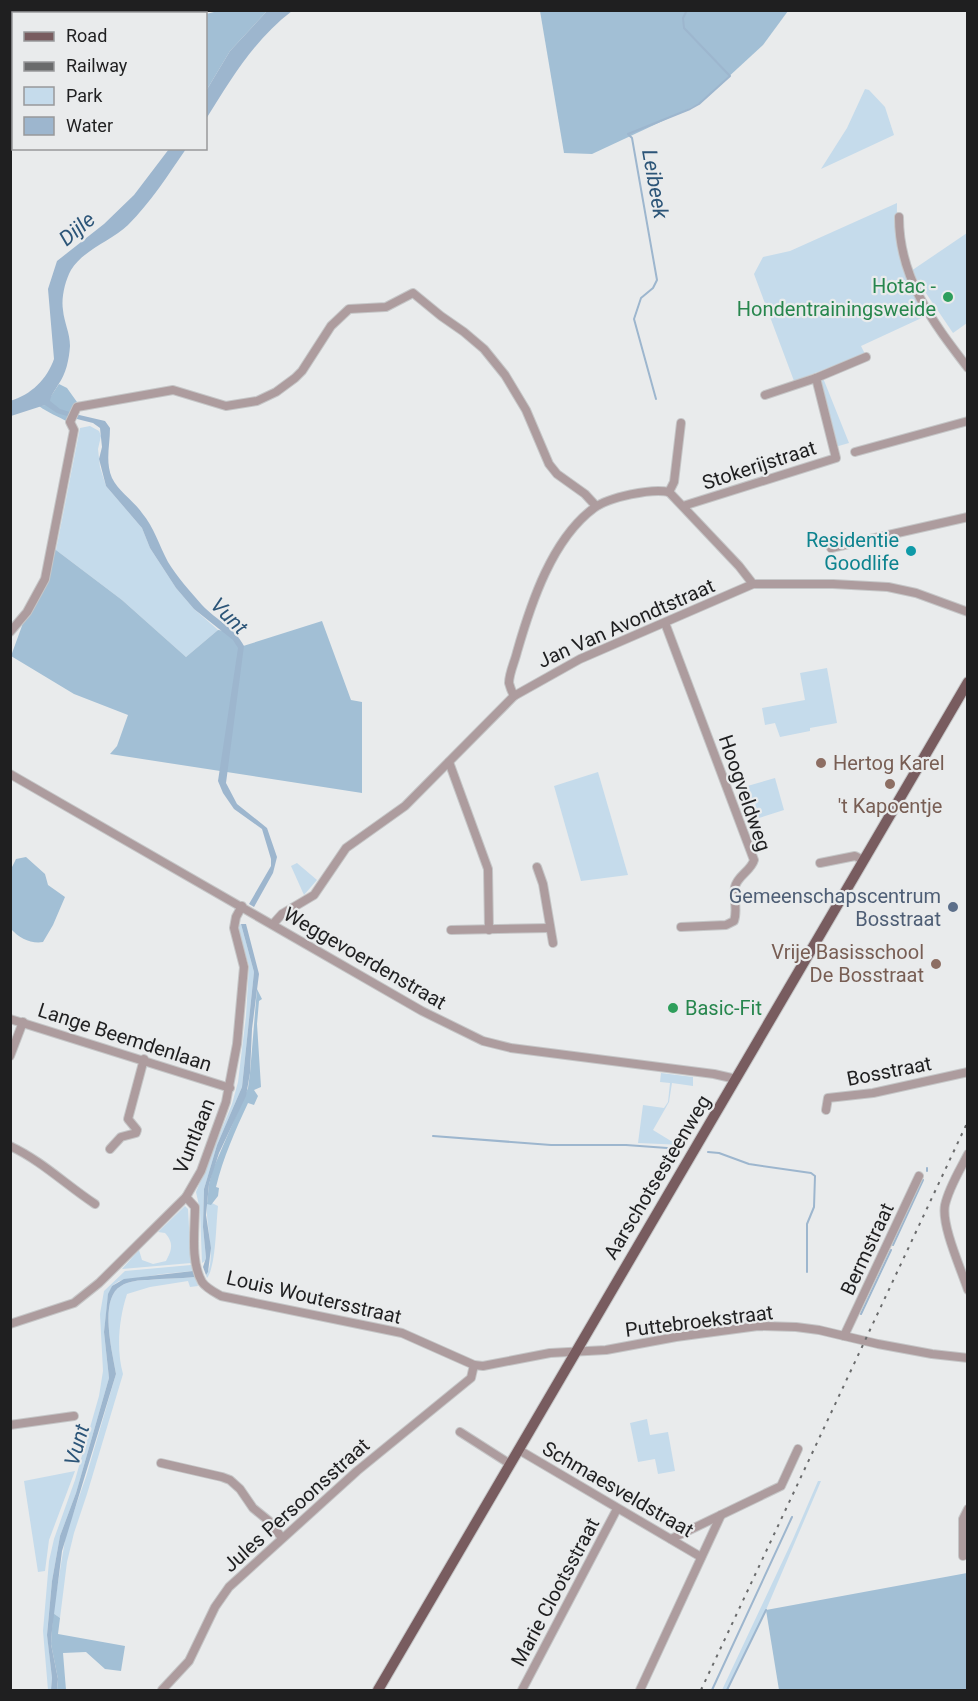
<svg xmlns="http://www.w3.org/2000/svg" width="978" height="1701" font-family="Roboto,sans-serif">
<rect width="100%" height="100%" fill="#e9ebec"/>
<g fill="#c5dbeb">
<path d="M865,89L869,90L885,107L894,135L821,169L847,128Z"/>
<path d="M897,203C897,223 895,246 902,265C908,283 919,299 928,315L861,346L865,354L794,381L754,274L763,257L790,251Z"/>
<path d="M967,233V323L953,333L911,271Z"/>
<path d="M823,378L849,443L835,447L820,382Z"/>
<path d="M90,426L99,431L101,436L98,449L100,467L106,486L142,528L150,548L176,588L194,609L218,630L186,657L122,600L56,550L80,428Z"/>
<path d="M827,668L837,723L810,728V731L780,737L775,723L765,725L762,708L805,700L800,673Z"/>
<path d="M598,772L628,875L581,881L554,786Z"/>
<path d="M775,778L784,810L759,818L755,803L748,805L744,787Z"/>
<path d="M297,863L317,880L304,895L291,866Z"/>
<path d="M241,924L254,972L242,1087L217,1145L204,1189L203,1227L206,1258L205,1261L202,1263L200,1210L196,1192L232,1104L238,1082L246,1016L249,966L239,933V925Z"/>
<path d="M661,1073L693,1077V1086L672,1083L669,1102L653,1130L671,1141L674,1140L677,1136L686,1142L684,1145L638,1143L643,1105L664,1108L668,1102L670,1083L660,1082Z"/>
<path d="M212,1203L218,1206C216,1223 216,1267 207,1278L206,1275C217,1260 205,1223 207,1204Z"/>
<path d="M185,1206L188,1209L191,1263L122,1269L139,1250L142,1260L153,1264L166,1261C172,1250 174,1243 165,1233L158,1232Z"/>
<path d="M191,1265L193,1271L162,1274L119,1281L112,1286L108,1296L104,1332L109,1378L76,1493L60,1536L52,1581L47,1634L52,1678L51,1690H48L43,1631L49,1561L54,1539L75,1480L99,1396L103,1371L100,1314L104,1291L125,1271Z"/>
<path d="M195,1277L198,1286L190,1287L188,1281L150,1287L127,1294C119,1318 116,1349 123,1374L87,1494L74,1533L67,1562L60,1618L53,1613L66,1534L86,1477L116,1374C113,1354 98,1299 121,1286C128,1281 140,1280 148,1280C163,1278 179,1279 195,1277Z"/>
<path d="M647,1419L650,1435L668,1432L675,1471L658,1474L655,1459L638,1462L630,1423Z"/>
<path d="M75,1471L49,1540L45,1571L38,1572L24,1481Z"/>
<path d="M818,1481H821L766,1610L727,1690H722L793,1539Z"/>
</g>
<g fill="#a2bfd5">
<path d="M218,11H267L230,51L206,91V14Z"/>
<path d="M540,11V10L788,11L763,45L699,104L592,154L564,153Z"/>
<path d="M59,384L67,388L77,402L68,422C58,416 48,413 39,406L45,405Z"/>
<path d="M52,547L122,600L186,657L218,630C228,630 235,639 240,647L322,621L351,700L362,702V793L110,754L117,746L128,715L74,694L11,656L27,612L45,579Z"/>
<path d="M26,857L45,874L48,885L65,897L53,925L43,942C31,944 19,938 11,929V869L16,859Z"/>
<path d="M257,989L262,999L259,1001L257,1024L261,1087L254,1090L258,1096L254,1105L248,1103C235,1131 223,1158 216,1187L219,1188L218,1196L211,1205L207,1204L209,1184L213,1169L248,1088L250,1073Z"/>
<path d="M967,1573V1690H779L766,1610Z"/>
<path d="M53,1613L60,1618L58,1634L125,1646L121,1671L105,1669L86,1652L63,1653L66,1690H57L58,1679L51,1644Z"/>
</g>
<g fill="#9db6ce">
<path d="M267,11H292C254,40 231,79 206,119V91L230,51Z"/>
<path d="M169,149H186C168,175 151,202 128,225C111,241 83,250 71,270C65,281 61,298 63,310C64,322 70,333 70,346C69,360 66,374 58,385C55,391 51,394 50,401L60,409L73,413L70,417L57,413L45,405L11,416L10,401C31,395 47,379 54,359L48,289L57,261L104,224L134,195Z"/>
<path d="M75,414L105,421L110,428C110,446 105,461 112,478C118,491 134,501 142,513C154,527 159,545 168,562C177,577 190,591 202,605C216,620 235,628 244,646L226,783L237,804L267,828L277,857L273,873L254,907L249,904L271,866V859L262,829L234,809L223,793L218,781L238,648L233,640L194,609L176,588L150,548L142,528L106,486L99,459L102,447L100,428L93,423L73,418Z"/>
<path d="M241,924H246L259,974L252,1029L250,1073L246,1096L219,1153L209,1184L206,1215L211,1248L208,1272L206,1275L203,1267L206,1258L203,1227L204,1189L217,1145L242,1087L254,972Z"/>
<path d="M193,1271L195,1277C179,1279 163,1278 148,1280C140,1280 128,1281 121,1286C98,1299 113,1354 116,1374L62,1551L52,1630L51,1644L58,1679L57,1690H51L52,1678L47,1635L52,1581L60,1536L76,1493L109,1378L104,1332L108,1294L112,1286L124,1279Z"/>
</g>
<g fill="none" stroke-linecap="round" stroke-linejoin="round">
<g stroke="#9db6ce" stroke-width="2">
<path d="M656,399L634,319L641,298L653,288L657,280L632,138L628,134L690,109L699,104L730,76L684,28L683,18L687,10"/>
<path d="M433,1136L551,1145H626L681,1149"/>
<path d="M708,1152L719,1153L749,1164L811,1173L815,1176L814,1207L807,1224V1272"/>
<path d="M927,1168V1171"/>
<path d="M893,1245L923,1180"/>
<path d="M861,1314L891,1250"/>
<path d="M712,1690L792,1517"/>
<path d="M727,1690L766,1610"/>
</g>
<defs>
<g id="minor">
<path d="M899,217C899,278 932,321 968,368"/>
<path d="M765,395L816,378"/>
<path d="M855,452L968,421"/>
<path d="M669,492L739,566L753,584"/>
<path d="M669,492L674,482L681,423"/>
<path d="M683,506L836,458L816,378L866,357"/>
<path d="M831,548L968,517"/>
<path d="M665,623L754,860C751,871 737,876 735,887C733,899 738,910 734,921L726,925L681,927"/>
<path d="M10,632L27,612L45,579L74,430L70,422L77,407L173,390L226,406L257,401L276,392L295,378L302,371L331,326L349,309L386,307L413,293L441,316L464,332L484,349L505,375L526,410L549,464L557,474L585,494L596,506"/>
<path d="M514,696L580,659L753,584H833L888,587L916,593L968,612"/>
<path d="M449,762L488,869L489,930"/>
<path d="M10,774L422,1011L483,1041L511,1048L714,1074L736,1079"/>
<path d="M820,863L855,856L863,860"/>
<path d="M537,867L543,884L553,943"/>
<path d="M273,924L282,914L314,895L346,848L405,806L514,696C512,692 510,687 509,683C509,673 515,661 517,652C531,603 552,539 594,508C609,497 652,488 669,492"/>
<path d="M451,930L550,928"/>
<path d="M10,1019L230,1088"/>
<path d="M10,1056L23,1022"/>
<path d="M826,1110L828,1098L873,1093L968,1072"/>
<path d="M10,1146C42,1161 66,1185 95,1204"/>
<path d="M110,1149L121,1137L136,1133L137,1130L128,1119L144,1059"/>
<path d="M968,1154C960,1170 949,1187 945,1205C941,1225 961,1269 968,1290"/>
<path d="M186,1197L195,1207C195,1229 190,1261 202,1282C206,1288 214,1292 221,1296L402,1333L474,1365L483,1366L550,1353L606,1350L676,1337L758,1326L796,1327L819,1330L878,1344L932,1354L968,1358"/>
<path d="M10,1324L74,1303L99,1283L186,1197L201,1171L226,1102L237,1044L244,967L234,928L236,917L242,906"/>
<path d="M844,1336L919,1176"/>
<path d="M10,1425L74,1416"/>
<path d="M460,1432L510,1464"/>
<path d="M519,1450L701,1557"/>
<path d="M161,1463L222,1477L230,1480L240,1489L253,1508L269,1521L282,1538"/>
<path d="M671,1539L781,1486L798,1449"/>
<path d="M963,1556V1519L968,1509"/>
<path d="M162,1690L189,1661L215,1607L229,1587L357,1471L471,1378L474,1365"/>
<path d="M522,1690L617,1509"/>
<path d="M640,1690L721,1515"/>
</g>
<path id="major" d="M378,1690L968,682"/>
</defs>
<use href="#minor" stroke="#c5c6c7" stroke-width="10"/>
<use href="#major" stroke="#c5c6c7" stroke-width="12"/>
<use href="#minor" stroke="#ad9c9e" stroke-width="8"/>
<use href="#major" stroke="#785c5f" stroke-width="10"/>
<path stroke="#6a6b6c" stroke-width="2" stroke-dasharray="3 6" stroke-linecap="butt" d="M701,1690L968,1121"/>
</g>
<g fill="#2e9e5b" stroke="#e9ebec" stroke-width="2">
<circle cx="948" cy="297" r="6"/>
<circle cx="673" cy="1008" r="6"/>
</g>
<circle fill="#0f9aa8" stroke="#e9ebec" stroke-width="2" cx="911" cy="551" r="6"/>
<g fill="#8d6e63" stroke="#e9ebec" stroke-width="2">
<circle cx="821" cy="763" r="6"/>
<circle cx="890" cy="784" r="6"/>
<circle cx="936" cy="964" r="6"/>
</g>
<circle fill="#5c6f8a" stroke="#e9ebec" stroke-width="2" cx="953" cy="907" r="6"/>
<g text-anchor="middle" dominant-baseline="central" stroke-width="4.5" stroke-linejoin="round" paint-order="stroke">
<g font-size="20" fill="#27864d" stroke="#e9ebec" text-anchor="end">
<text x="936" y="286">Hotac -<tspan x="936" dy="23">Hondentrainingsweide</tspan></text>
<text x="685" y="1008" text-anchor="start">Basic-Fit</text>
</g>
<g font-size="20" fill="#1f1f20" stroke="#e9ebec">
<text transform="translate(759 465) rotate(-18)">Stokerijstraat</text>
<text transform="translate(626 623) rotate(-24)">Jan Van Avondtstraat</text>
<text transform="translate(745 793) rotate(71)">Hoogveldweg</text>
<text transform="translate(365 958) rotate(30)">Weggevoerdenstraat</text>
<text transform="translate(125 1037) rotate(18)">Lange Beemdenlaan</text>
<text transform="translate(889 1071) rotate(-11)">Bosstraat</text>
<text transform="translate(194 1136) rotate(-68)">Vuntlaan</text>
<text transform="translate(657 1177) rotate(-59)">Aarschotsesteenweg</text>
<text transform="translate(867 1249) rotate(-65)">Bermstraat</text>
<text transform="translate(314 1297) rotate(13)">Louis Woutersstraat</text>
<text transform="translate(699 1321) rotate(-7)">Puttebroekstraat</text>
<text transform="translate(618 1489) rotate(30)">Schmaesveldstraat</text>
<text transform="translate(296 1505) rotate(-42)">Jules Persoonsstraat</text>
<text transform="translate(555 1592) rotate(-62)">Marie Clootsstraat</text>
</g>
<g font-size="20" fill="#0d838f" stroke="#e9ebec" text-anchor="end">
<text x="899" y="540">Residentie<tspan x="899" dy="23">Goodlife</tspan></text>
</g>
<g font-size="20" fill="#785e54" stroke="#e9ebec" text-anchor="start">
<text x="833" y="763">Hertog Karel</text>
<text x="890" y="806" text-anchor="middle">'t Kapoentje</text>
<text x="924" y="952" text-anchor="end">Vrije Basisschool<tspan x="924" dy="23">De Bosstraat</tspan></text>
</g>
<g font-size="20" fill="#4e5e75" stroke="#e9ebec" text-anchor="end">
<text x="941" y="896">Gemeenschapscentrum<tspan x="941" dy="23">Bosstraat</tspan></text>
</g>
<g font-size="21" font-style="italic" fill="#2c5578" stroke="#e9ebec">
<text transform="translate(655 184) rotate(80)">Leibeek</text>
<text transform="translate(77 229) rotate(-40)">Dijle</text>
<text transform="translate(229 616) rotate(45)">Vunt</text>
<text transform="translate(77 1445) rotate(-74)">Vunt</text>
</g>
</g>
<rect width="978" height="1701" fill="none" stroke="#1f1f20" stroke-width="24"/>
<rect x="12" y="12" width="195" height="138" fill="#e9ebec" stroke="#98999a" stroke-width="1.5"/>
<rect x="24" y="32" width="30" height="9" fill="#785c5f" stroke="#98999a" stroke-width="1.5"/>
<text x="66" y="42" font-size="18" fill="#1f1f20">Road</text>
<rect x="24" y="62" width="30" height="9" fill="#6a6b6c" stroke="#98999a" stroke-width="1.5"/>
<text x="66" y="72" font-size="18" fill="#1f1f20">Railway</text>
<rect x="24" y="87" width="30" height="18" fill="#c5dbeb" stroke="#98999a" stroke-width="1.5"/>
<text x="66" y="102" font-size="18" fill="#1f1f20">Park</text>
<rect x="24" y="117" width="30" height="18" fill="#9db6ce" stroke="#98999a" stroke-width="1.5"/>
<text x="66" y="132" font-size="18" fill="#1f1f20">Water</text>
</svg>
